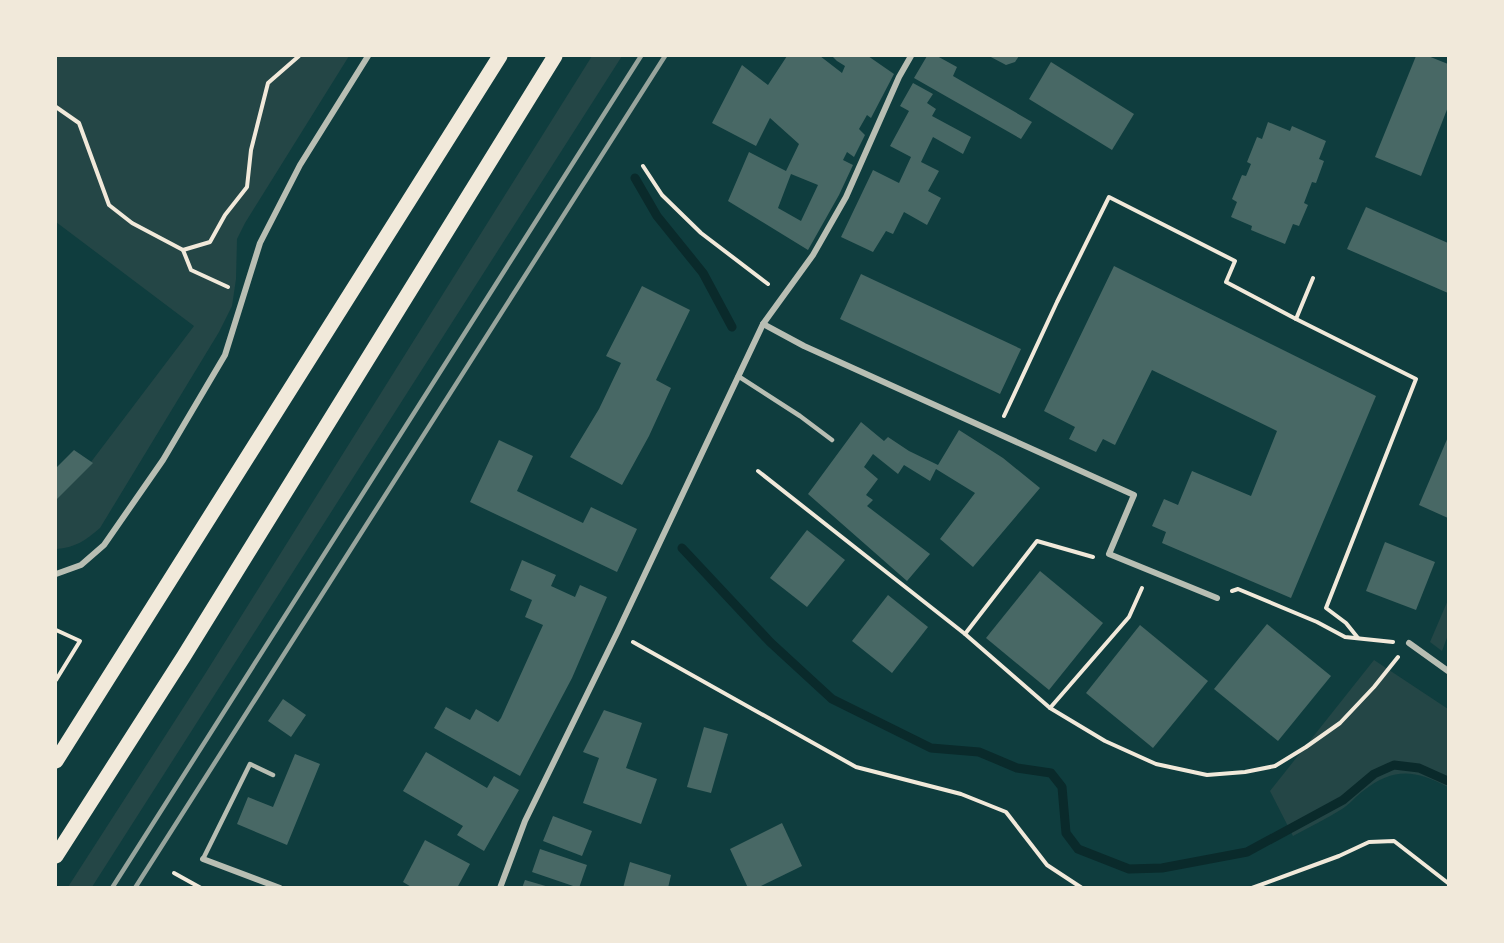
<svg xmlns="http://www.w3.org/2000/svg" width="1504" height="943" font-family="'Space Grotesk',sans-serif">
<rect width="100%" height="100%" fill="#0f3d3e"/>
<g fill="#244646">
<path d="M56,56H349L245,223L237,239L236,279L232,306L219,332L100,528C86,540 75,548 56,549V493L91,462L194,326L56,222Z"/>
<path d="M592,56H622L92,887H68L205,674Z"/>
<path d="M1448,600V635L1442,651L1430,642Z"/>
<path d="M1374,660L1448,709V787C1415,770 1394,767 1363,791C1356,796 1350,804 1342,809C1326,819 1309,827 1293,836L1270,791Z"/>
</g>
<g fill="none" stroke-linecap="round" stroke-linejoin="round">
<g stroke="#0a2a2b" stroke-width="9">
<path d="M635,178L657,216L703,273L732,327"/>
<path d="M682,548L770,642L832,699L931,748L979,752L1017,768L1051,773L1062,787L1066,833L1078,849L1129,869L1162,868L1247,852L1343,800L1374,774L1394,765L1419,768L1448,781"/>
</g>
</g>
<g fill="#486865" fill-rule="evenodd">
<path d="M787,56H820L842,73L845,66L837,61L832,56H868L894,74L871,118L867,115L859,129L865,135L854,157L847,152L843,160L853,165L839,195L808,250L728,201L749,152L786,171L799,144L770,118L756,146L712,123L742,65L768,85ZM791,174L818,185L801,221L778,208Z"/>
<path d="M927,56H937L957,67L953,76L1032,122L1021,139L914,78Z"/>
<path d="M989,56H1019L1015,62L1006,65Z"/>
<path d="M1416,56H1428L1448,64V107L1421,176L1375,157Z"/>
<path d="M1051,62L1134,114L1112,150L1029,99Z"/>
<path d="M913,83L933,94L927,103L936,109L932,116L971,137L963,154L933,137L921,162L939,171L928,191L941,198L927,225L904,212L893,234L886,231L873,252L841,237L873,170L899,183L911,157L890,146L909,111L900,106Z"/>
<path d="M1268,122L1290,131L1292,126L1326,141L1319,159L1324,161L1316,183L1312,182L1304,203L1308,205L1299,226L1293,224L1285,244L1251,230L1252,226L1231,217L1237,202L1232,199L1242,175L1246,176L1251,164L1247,162L1257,137L1262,139Z"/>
<path d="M1366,207L1448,243V293L1347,249Z"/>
<path d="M1114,266L1376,396L1291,598L1162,543L1166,532L1152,526L1164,499L1178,505L1192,471L1251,496L1277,431L1152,370L1115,445L1103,439L1096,452L1069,439L1075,427L1044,411Z"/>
<path d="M861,274L1021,349L1000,394L840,319Z"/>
<path d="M642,286L690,310L656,380L671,388L649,436L622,485L570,457L599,409L621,363L606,356Z"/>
<path d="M861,422L884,441L888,437L909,451L938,465L959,430L1003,458L1040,488L973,567L940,539L975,493L936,469L930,481L904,465L898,474L873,454L864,467L878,479L866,495L873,500L867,506L930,554L907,581L808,494Z"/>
<path d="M1448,437V518L1419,505Z"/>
<path d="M499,440L533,456L517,491L583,523L591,507L637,529L617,572L470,502Z"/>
<path d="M74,450L93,463L56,500V468Z"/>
<path d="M807,530L845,560L807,607L770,578Z"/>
<path d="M1385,542L1435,562L1416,610L1366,591Z"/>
<path d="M522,560L556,575L551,586L575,597L580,585L607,597L572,678L520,776L434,728L446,707L470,720L476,709L498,722L501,718L543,625L525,617L532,600L510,590Z"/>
<path d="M1040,571L1103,623L1049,690L986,638Z"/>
<path d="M888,595L928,627L892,673L852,641Z"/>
<path d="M1267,624L1331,676L1278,741L1214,689Z"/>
<path d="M1140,625L1208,681L1153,748L1086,693Z"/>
<path d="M283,699L306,715L291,737L268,721Z"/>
<path d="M604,710L642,723L626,768L657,779L641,824L583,803L599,758L583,752Z"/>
<path d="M704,727L728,734L711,793L687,787Z"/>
<path d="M426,752L487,788L494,776L519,790L484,851L457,835L463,826L403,791Z"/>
<path d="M295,754L320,764L287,845L237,824L248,797L273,807Z"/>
<path d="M553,816L592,831L582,856L543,841Z"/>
<path d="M782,823L802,866L757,888H748L730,849Z"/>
<path d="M425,840L470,864L457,888H413L403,882Z"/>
<path d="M540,849L587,865L579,888L532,872Z"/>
<path d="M630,862L671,875L668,888H623Z"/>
<path d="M525,880L549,887V888H522Z"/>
</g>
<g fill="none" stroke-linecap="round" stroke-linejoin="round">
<g stroke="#f1e9da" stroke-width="4">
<path d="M56,107L79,123L109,205L132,223L183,250L210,242L225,215L247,187L251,150L268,83L299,56"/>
<path d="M643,166L662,195L701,233L768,284"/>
<path d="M183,250L191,270L228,287"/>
<path d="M1296,319L1416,379L1326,608L1346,623L1358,638"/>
<path d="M1004,416L1057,302L1109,197L1235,261L1226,282L1296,319L1313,278"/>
<path d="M758,471L965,634L1050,708L1105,741L1156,764L1207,775L1245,772L1275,766L1306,747L1340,723L1374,687L1398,657"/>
<path d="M1232,591L1238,589L1317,622L1345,637L1393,642"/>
<path d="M56,630L80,641L56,680"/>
<path d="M965,634L1037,541L1093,557"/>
<path d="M633,642L856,767L961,794L1006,812L1047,865L1082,888"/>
<path d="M1050,708L1129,617L1142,588"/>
<path d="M174,873L201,888"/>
<path d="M1252,888L1339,856L1369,842L1394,841L1448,883"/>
</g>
<g stroke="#b8beb3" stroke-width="4.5">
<path d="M738,376L800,416L832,440"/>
<path d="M203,859L250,764L273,775"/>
</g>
<g stroke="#b8beb3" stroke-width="6">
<path d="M763,324L804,346L1134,495L1109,554L1217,598"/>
<path d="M56,574L81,565L104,545L163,460L225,355L260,243L300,165L368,56"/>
<path d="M1409,643L1448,671"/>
<path d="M203,859L280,888"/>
<path d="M500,888L525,821L617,633L763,324L813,255L846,197L899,77L911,56"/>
</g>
<g stroke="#f1e9da" stroke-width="15">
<path d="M56,761L500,56"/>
<path d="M56,856L184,656L555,56"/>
</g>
<g stroke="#97a49c" stroke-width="4.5">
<path d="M112,888L641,56"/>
<path d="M135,888L665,56"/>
</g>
</g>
<rect width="1504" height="943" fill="none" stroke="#f1e9da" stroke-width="114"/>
</svg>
